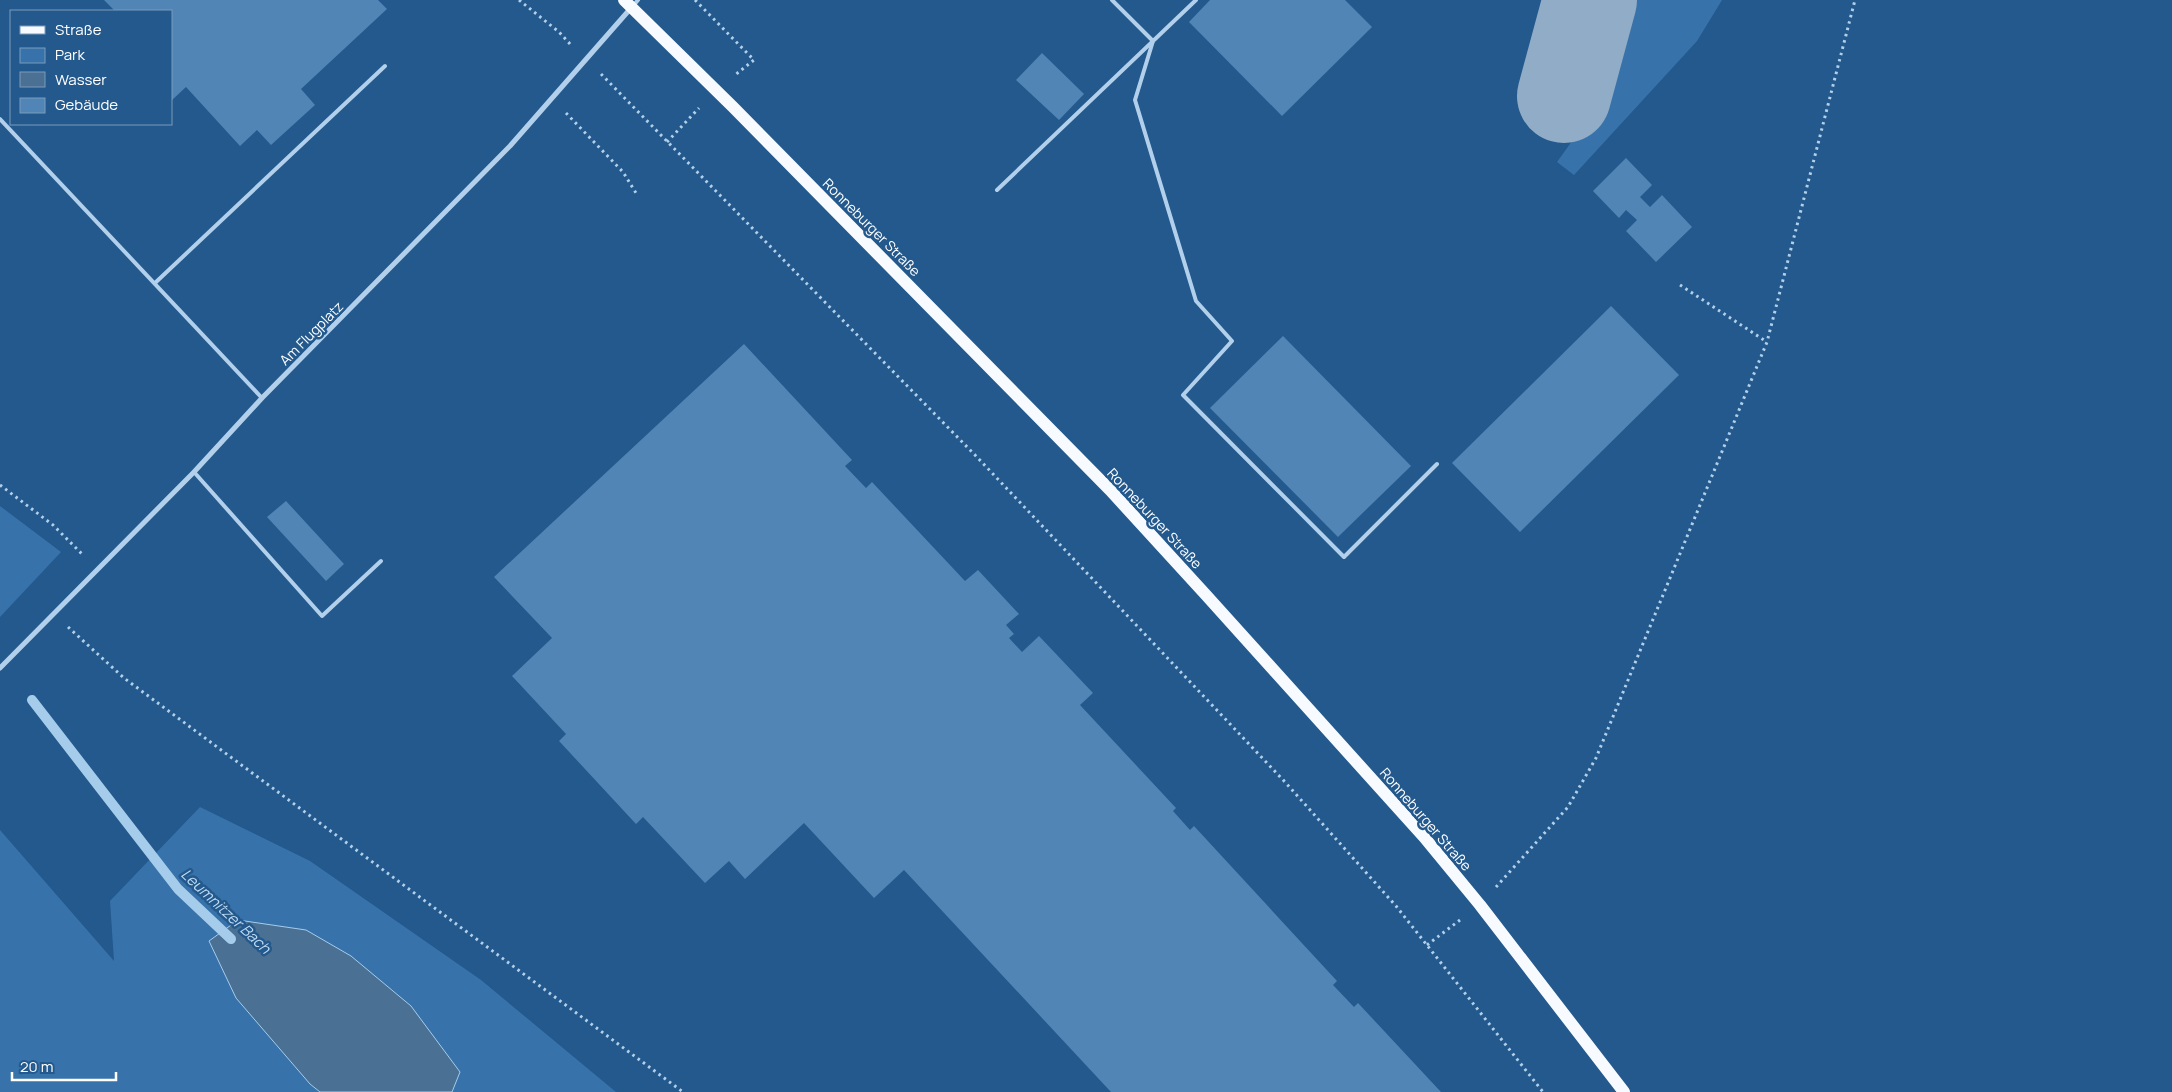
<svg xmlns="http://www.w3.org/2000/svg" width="2172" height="1092" font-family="Manrope,sans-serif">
<rect width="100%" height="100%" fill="#23598d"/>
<g fill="#3773aa">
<path d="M1625,0H1722L1697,41L1574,175L1557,162L1598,105Z"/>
<path d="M0,506L61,552L0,617Z"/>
<path d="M200,807L310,861L481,980L616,1092H452L460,1072L310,1084L320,1092H0V830L114,961L110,901Z"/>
</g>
<path fill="#4a7094" stroke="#a6ccec" d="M238,920L306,930L351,956L411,1006L460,1072L452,1092H320L310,1084L236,998L209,941Z"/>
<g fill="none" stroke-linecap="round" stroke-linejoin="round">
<path stroke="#a6ccec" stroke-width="10" d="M32,700L178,889L231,939"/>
<path stroke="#91acc6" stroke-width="94" d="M1564,96L1590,0"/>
</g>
<g fill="#5085b6">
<path d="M104,0H378L387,9L301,89L315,105L271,145L257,130L240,146L186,87L171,101V11H115Z"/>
<path d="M1210,0H1345L1372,27L1282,116L1189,22Z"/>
<path d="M1042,53L1084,94L1059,120L1016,80Z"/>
<path d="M1626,158L1652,185L1640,197L1650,207L1662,195L1692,227L1656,262L1626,231L1637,220L1626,210L1619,218L1593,191Z"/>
<path d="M1611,306L1679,375L1520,532L1452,463Z"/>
<path d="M1283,336L1411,466L1338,537L1210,408Z"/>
<path d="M744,344L852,460L845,466L866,488L872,482L965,581L978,570L1019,614L1006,625L1014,634L1009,638L1022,652L1039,636L1093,693L1080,705L1176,808L1173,811L1190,830L1194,826L1337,981L1333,985L1354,1007L1358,1003L1441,1092H1111L904,870L874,898L804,823L745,879L729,861L705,883L643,817L636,824L559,741L566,734L512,676L552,638L494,577Z"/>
<path d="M286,501L344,564L326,581L267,517Z"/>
</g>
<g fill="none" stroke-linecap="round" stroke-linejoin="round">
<g stroke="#b2d0eb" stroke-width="3" stroke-dasharray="2.5 4" stroke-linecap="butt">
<path d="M519,0L559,32L571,45"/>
<path d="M695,0L754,60L735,75"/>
<path d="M601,74L975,455L1285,782L1396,906L1543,1092"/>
<path d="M566,113L623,172L636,193"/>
<path d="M667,142L699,108"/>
<path d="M1680,285L1767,342"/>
<path d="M0,485L53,525L84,556"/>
<path d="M68,627L124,678L683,1092"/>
<path d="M1496,887L1568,807L1596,758L1767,342L1855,0"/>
<path d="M1427,945L1460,920"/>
</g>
<g stroke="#b2d0eb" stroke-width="4">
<path d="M1112,0L1153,41L1135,100L1196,301L1232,341L1183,395L1344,557L1437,464"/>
<path d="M633,6L638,0"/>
<path d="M0,119L262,398"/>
<path d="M997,190L1196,0"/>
<path d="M155,283L385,66"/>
<path d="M194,472L322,616L381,561"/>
</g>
<path stroke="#b2d0eb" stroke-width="5" d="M0,668L194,472L262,398L510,146L631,8"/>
<path stroke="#f7fafe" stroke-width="12" d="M624,0L733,107L1110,490L1206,595L1424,837L1480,905L1624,1092"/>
</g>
<g text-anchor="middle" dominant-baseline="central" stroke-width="5" stroke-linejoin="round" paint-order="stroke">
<g font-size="14" fill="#fff" stroke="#23598d">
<text transform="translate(872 227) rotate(45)">Ronneburger Straße</text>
<text transform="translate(311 333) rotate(-45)">Am Flugplatz</text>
<text transform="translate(1155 518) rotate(47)">Ronneburger Straße</text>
<text transform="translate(1426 819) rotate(49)">Ronneburger Straße</text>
</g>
<g font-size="15" font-style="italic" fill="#bedaf2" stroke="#23598d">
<text transform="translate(226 911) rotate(43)">Leumnitzer Bach</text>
</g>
</g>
<rect x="10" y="10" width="162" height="115" fill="#23598d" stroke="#7b9bbb"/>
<rect x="20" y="26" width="25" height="8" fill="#f7fafe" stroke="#7b9bbb"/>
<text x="55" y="35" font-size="15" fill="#ffffff">Straße</text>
<rect x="20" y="48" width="25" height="15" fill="#3773aa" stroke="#7b9bbb"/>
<text x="55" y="60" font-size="15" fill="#ffffff">Park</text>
<rect x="20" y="72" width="25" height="15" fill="#4a7094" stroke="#7b9bbb"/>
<text x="55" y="85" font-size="15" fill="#ffffff">Wasser</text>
<rect x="20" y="98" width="25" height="15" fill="#5085b6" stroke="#7b9bbb"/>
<text x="55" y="110" font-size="15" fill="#ffffff">Gebäude</text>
<path d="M12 1072v8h104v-8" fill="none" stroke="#ffffff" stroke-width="2.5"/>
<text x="20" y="1072" font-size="15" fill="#ffffff" stroke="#23598d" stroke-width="4" paint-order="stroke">20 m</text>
</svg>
